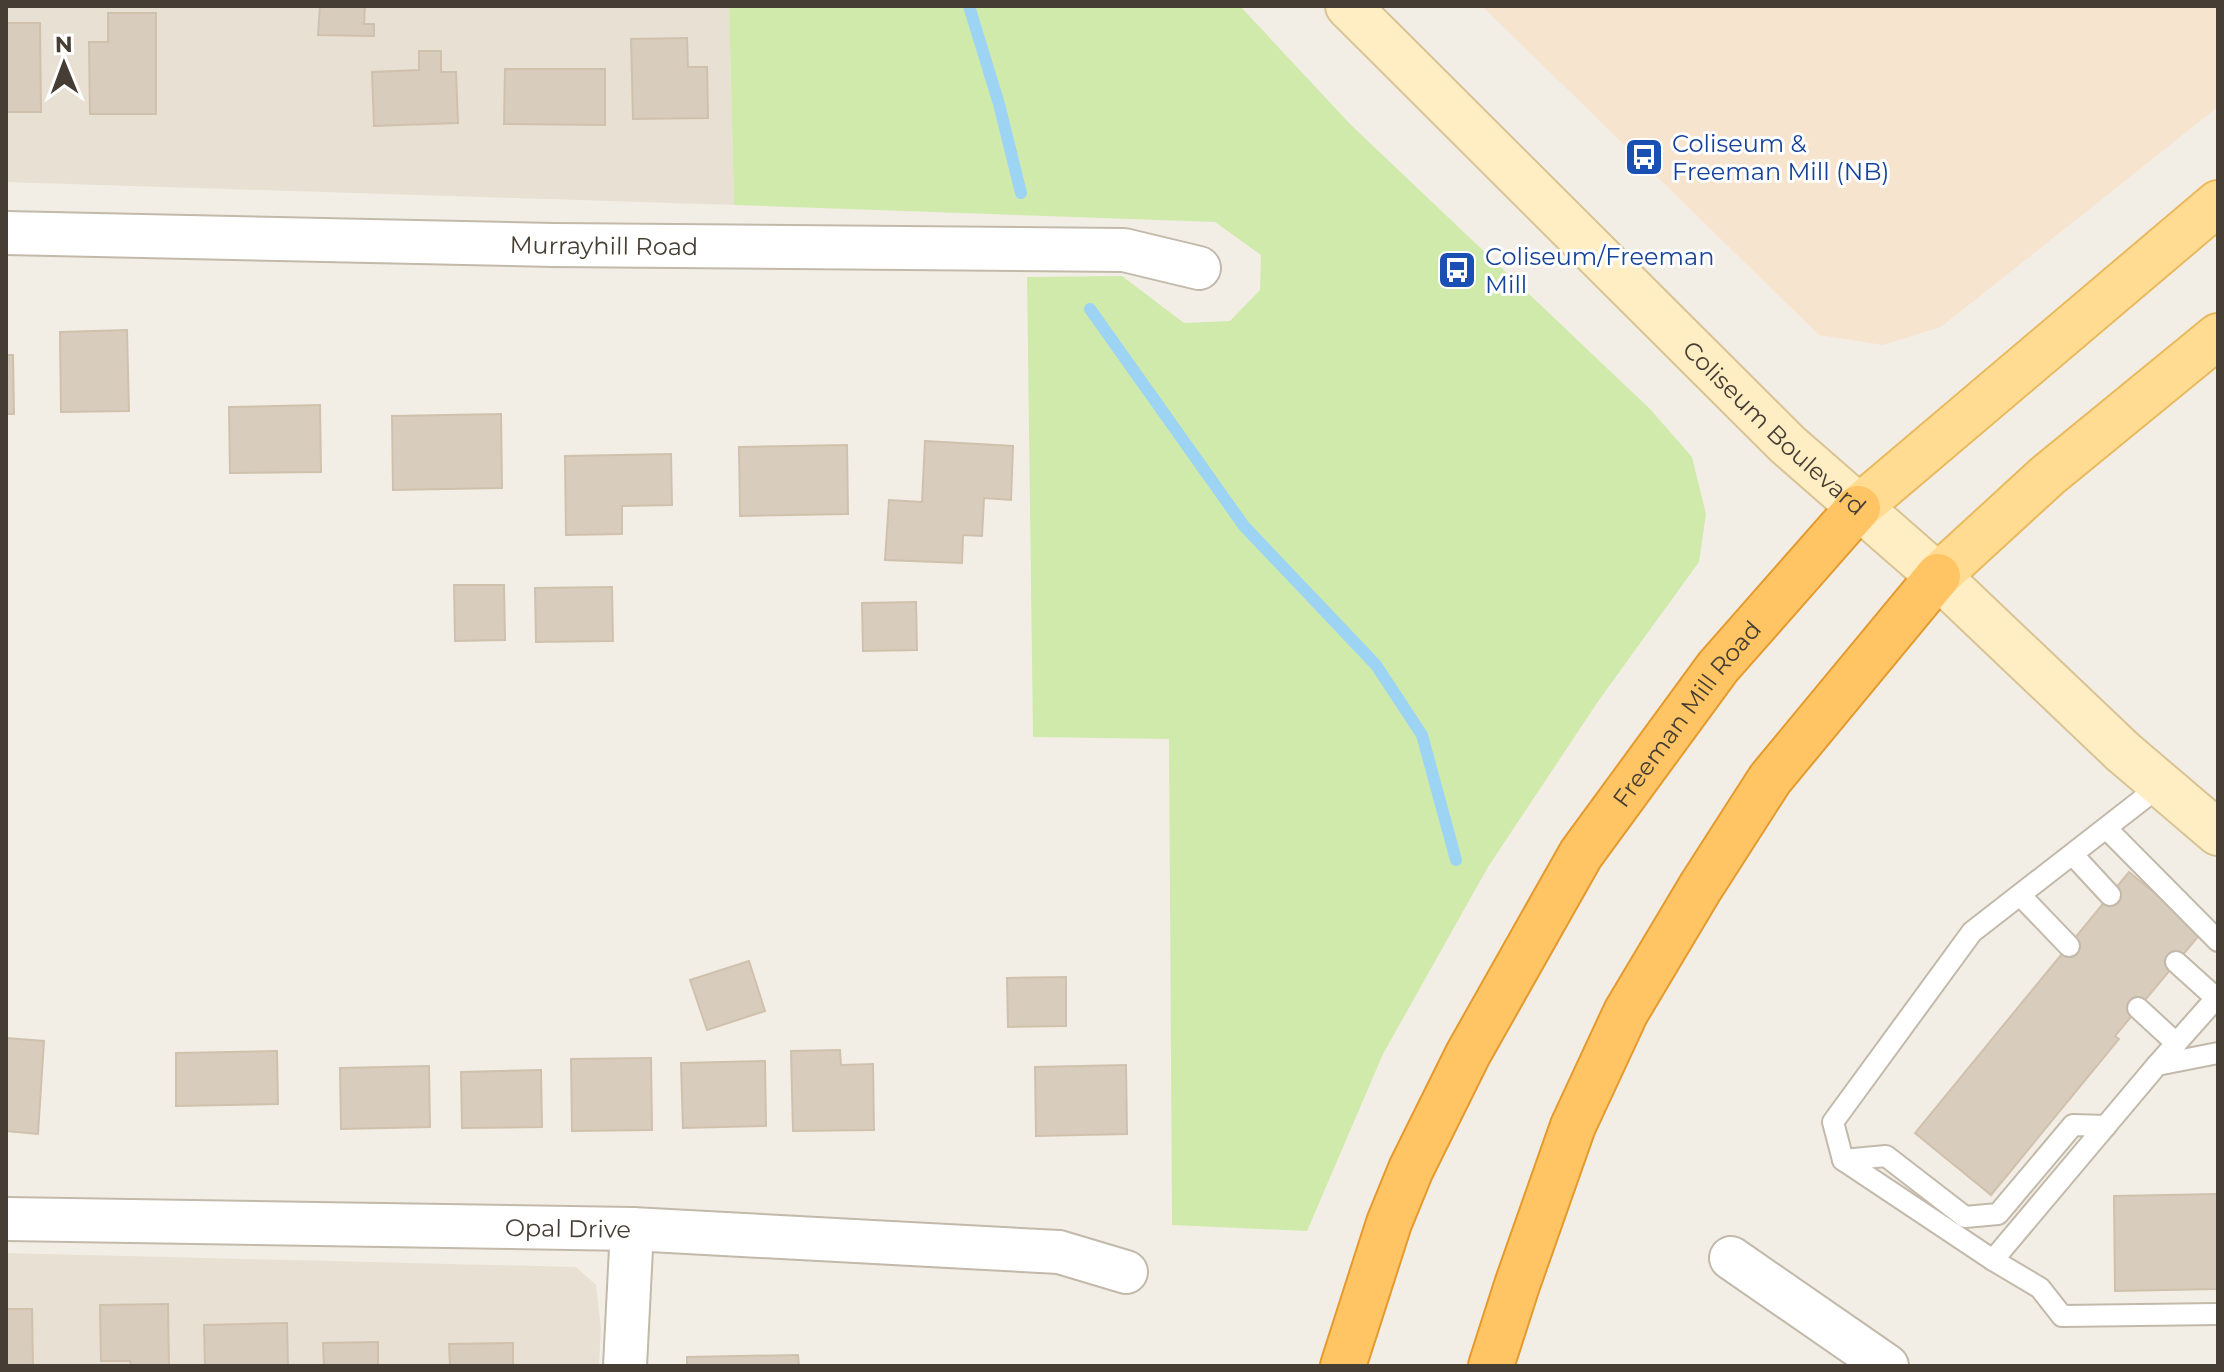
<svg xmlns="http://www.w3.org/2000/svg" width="2224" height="1372" font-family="Montserrat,sans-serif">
<rect width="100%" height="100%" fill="#f3eee5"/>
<g fill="#e8e0d3">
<path d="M6,6H729L734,205L6,182Z"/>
<path d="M6,1253L576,1267L596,1285L601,1328L599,1366H6Z"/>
</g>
<path fill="#f7e4cf" d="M1482,6H2218V107L1941,327L1883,345L1819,335Z"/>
<path fill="#d0eaac" d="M729,6H1240L1351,125L1650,409L1692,457L1706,514L1699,562L1599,700L1488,867L1383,1054L1307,1231L1172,1225L1169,739L1033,737L1027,277L1122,276L1184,323L1230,321L1260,290L1261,255L1215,222L734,205Z"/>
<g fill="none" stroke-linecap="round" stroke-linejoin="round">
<g stroke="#9ed4f3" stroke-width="12">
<path d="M969,6L999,104L1021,193"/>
<path d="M1090,309L1244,526L1376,665L1422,735L1456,860"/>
</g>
</g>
<g fill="#d8ccbd" stroke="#d0c1ad" stroke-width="2">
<path d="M320,6H365L364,24H374V36L318,35Z"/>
<path d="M108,13H156V114H90L89,42H108Z"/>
<path d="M6,23H40L41,112H6Z"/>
<path d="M687,38L688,67H707L708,118L633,119L631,39Z"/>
<path d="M419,51H441V72H456L458,123L374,126L372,72L419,70Z"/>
<path d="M505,69H605V125L504,124Z"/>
<path d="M127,330L129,411L61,412L60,332Z"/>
<path d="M6,355H13L14,414H6Z"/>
<path d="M320,405L321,472L230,473L229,407Z"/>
<path d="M501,414L502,488L393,490L392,416Z"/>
<path d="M925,441L1013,446L1011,500L984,498L982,536L963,535L962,563L885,560L889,500L922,502Z"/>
<path d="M847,445L848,514L740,516L739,447Z"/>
<path d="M671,454L672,505L622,506V534L566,535L565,456Z"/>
<path d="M454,585H504L505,640L455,641Z"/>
<path d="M612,587L613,641L536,642L535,588Z"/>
<path d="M916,602L917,650L863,651L862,603Z"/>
<path d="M2129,872L2202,932L2115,1036L2119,1039L1991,1195L1915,1133Z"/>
<path d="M749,961L765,1011L707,1030L690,980Z"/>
<path d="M1066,977V1026L1008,1027L1007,978Z"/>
<path d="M6,1038L44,1041L38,1134L6,1131Z"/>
<path d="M840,1050L841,1065L873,1064L874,1130L793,1131L791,1051Z"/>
<path d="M277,1051L278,1104L176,1106V1053Z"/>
<path d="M651,1058L652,1130L572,1131L571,1059Z"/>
<path d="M765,1061L766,1126L683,1128L681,1063Z"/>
<path d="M1126,1065L1127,1134L1036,1136L1035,1067Z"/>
<path d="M429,1066L430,1127L341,1129L340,1068Z"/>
<path d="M541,1070L542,1127L462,1128L461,1072Z"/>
<path d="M2218,1194V1289L2115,1291L2114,1196Z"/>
<path d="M168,1304L169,1366H131L130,1361H101L100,1305Z"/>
<path d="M6,1309H32L33,1366H6Z"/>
<path d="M287,1323L288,1366H205L204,1325Z"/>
<path d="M378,1342V1366H324L323,1343Z"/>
<path d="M513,1343V1366H450L449,1344Z"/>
<path d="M798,1355L799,1366H687V1357Z"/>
</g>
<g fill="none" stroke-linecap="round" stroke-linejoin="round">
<defs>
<g id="lane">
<path d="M2161,785L1972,932L1833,1122L1843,1160L1993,1260L2040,1288L2062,1316L2218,1314"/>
<path d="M2107,829L2218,941"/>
<path d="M2073,855L2110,895"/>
<path d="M2020,895L2069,946"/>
<path d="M2176,962L2216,998"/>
<path d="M2138,1008L2176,1043"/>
<path d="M2157,1065L2218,996"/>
<path d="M1843,1160L1886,1156L1965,1217L1998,1214L2073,1125L2106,1126"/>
<path d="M1993,1260L2157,1065L2218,1053"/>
</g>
<g id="street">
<path id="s1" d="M6,233L554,245L1124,250L1199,268"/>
<path id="s2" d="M6,1219L632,1229L1059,1252L1126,1272"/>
<path d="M1731,1258L1887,1366"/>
<path d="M625,1366L632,1229"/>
</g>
<g id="secondary">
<path id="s3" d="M1348,6L1787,444L1938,576L2123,752L2218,833"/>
</g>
<g id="primary">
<path d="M1858,508L2218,203"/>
<path d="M1938,576L2047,476L2218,336"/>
</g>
<g id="highway">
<path id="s4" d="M1343,1366L1389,1223L1411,1169L1468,1054L1581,854L1718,667L1858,508"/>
<path d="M1491,1366L1517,1285L1573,1126L1626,1012L1700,888L1770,779L1938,576"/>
</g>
</defs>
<use href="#lane" stroke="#c2b9aa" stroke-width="24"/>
<use href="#street" stroke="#c2b9aa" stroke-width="46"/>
<use href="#secondary" stroke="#d9c395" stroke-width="48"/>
<use href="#primary" stroke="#e9b95e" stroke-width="48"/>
<use href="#highway" stroke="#e49a2e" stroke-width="48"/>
<use href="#lane" stroke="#fff" stroke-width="20"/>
<use href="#street" stroke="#fff" stroke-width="42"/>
<use href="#secondary" stroke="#ffeec3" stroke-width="44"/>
<use href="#primary" stroke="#ffdc92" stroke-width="44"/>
<use href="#highway" stroke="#ffc564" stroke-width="44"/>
</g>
<defs>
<symbol id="bus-square" viewBox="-11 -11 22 22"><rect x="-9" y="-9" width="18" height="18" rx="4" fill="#1a4fb4" stroke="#fff"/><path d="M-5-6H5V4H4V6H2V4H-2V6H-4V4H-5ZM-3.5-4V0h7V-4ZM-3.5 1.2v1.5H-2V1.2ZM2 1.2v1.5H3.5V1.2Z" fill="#fff"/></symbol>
</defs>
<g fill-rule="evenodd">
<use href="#bus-square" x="1622" y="135" width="44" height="44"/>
<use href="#bus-square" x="1435" y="248" width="44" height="44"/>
</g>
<g text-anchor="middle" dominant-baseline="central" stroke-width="6" stroke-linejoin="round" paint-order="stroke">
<g font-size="24" fill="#164399" stroke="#fff" text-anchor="start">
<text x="1672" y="143">Coliseum &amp;<tspan x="1672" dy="28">Freeman Mill (NB)</tspan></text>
<text x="1485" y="256">Coliseum/Freeman<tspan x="1485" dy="28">Mill</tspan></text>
</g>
<g font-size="24" fill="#463e34" stroke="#fff">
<text stroke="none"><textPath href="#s1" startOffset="598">Murrayhill Road</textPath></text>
<text stroke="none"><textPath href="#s3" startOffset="600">Coliseum Boulevard</textPath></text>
<text stroke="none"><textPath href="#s4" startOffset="742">Freeman Mill Road</textPath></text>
<text stroke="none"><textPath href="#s2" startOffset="562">Opal Drive</textPath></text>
</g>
</g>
<rect width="2224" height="1372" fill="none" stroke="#463e34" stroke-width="16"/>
<g transform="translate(64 64) rotate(359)" stroke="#ffffff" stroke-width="6" paint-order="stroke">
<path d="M0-6L14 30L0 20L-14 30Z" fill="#463e34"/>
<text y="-12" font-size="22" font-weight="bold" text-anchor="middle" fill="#463e34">N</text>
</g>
</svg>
